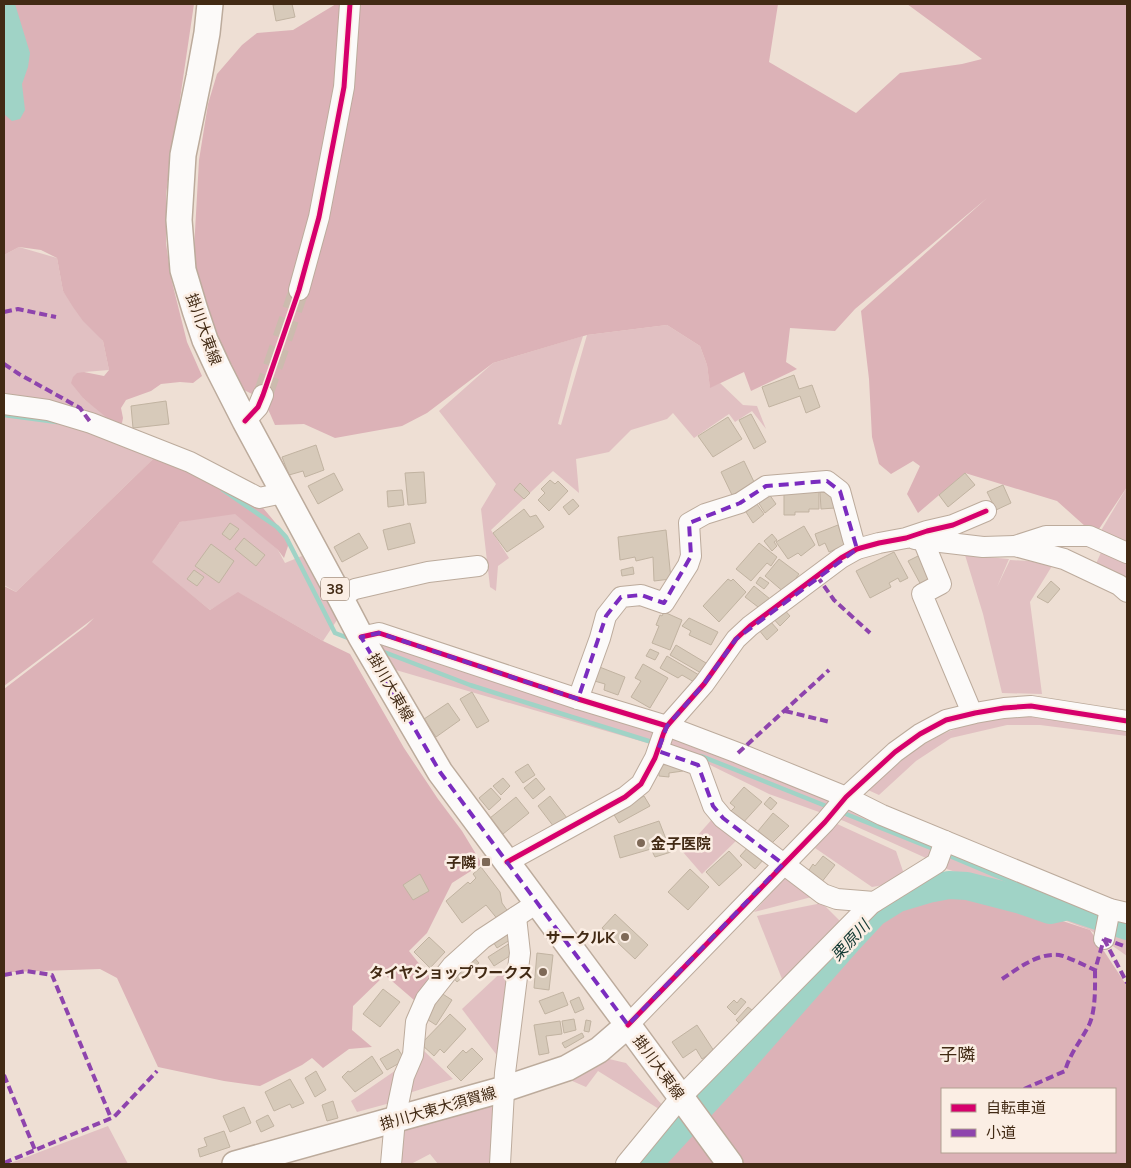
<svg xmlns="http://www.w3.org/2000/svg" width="1131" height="1168" font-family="Mulish,'Noto Sans JP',sans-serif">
<rect width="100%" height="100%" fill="#eedfd4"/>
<g fill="#e1c0c2">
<path d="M19,247L57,258L63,291L103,341L109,370L84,372L74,377L84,399L144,443L153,459L16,592L4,585V255Z"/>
<path d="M667,325L700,346L707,365L710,387L720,383L743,405L757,406L766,429L752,411L735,422L729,414L694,438L673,413L667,419L631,430L609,452L576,459L579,493L553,471L491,530L509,558L498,566L496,591L490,587L481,509L496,484L439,411L493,363L583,336L572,371L558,424L561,425L587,335Z"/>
<path d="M1127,487V553L1096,539Z"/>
<path d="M234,511L278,550L285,563L302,556L337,620L323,641L239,593L210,610L151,562L180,522Z"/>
<path d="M1103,548L1127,557V587L1095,566Z"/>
<path d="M965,555L1009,559L997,587L1010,560L1029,561L1052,566L1030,602L1042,694L1002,693L983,614Z"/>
<path d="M378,643L654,729L687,745L1127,909V956L1090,930L1019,903L983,882L947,869L937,863L844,821L769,794L702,761L661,747L389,668Z"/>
<path d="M1009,717H1044L1127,727V736L1040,725H1007L951,738L916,761L879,795L868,790C903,758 931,733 978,722C988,719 999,719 1009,717Z"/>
<path d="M714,817L741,836L702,874L683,852Z"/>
<path d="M835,823L896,851L904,874L890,884L872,887L815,848Z"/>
<path d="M792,869L823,894L754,912Z"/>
<path d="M822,903L843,924L784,984L757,916Z"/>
<path d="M509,965L499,1058L462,1009Z"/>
<path d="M421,1048L453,1079L406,1094Z"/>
<path d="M609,1059L626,1063L669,1113L667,1114L598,1071L586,1087L570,1080Z"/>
<path d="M402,1066L394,1102L357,1112L351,1101Z"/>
<path d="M494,1106L489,1164H438L430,1154L411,1164H395L400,1132L424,1120Z"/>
<path d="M108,1126L128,1164H8Z"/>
</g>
<g fill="#dcb2b7" fill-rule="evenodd">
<path d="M4,4H194L166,194V243L171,278L187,342L202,376L193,383L180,382L161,384L151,391L126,400L121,408L123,418L122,423L117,424L112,422L84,399L71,383L73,377L77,373L84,372L104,376L109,370L103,341L83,321L73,307L63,291L57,258L41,250L19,247L4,255Z"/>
<path d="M336,4H778L769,62L856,113L900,73L962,64L982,59L907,4H1127V487L1095,535L1057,501L965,473L918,513L907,494L920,466L913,461L891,474L879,464L872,437L869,379L861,311L987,198L855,309L835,331L790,328L786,362L797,369L751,391L744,372L710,388L707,365L700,346L667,325L587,335L493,363L427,413L402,426L335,438L304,424L275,425L264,400L244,390L216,333L193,267L199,160L208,104L217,74L242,45L257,33L293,30Z"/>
<path d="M153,459H185L258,502L290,540L284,558L278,550L235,514L180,522L152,562L210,610L238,592L323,641L350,654L404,748L438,799L462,831L482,864L452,883L427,933L409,951L433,981L414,1000L385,975L353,1006L352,1030L372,1047L349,1049L323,1068L312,1058L302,1065L260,1086L224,1081L158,1067L117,978L100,969L12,972L4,976V689L86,626L94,618L4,686V586L16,592Z"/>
<path d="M949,890L989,901L1023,908L1090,930L1127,986V1164H657L680,1141L724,1084L772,1036L808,1005L842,960L879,922L903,901L929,893ZM942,1089H1115V1152H942Z"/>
</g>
<path fill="#a0d3c6" d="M4,4H15L30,53L28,67L22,84L25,110L20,119L12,121L4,114Z"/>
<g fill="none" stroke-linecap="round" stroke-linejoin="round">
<g stroke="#a0d3c6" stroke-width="4.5">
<path d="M4,415L57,422"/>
<path d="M223,490L277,527L286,537L335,633L348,638"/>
<path d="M384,652L470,685L655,743"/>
<path d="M701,756L831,808"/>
<path d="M841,812L936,850"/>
<path d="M945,854L1068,906"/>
</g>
<path stroke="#a0d3c6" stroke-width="28" d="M648,1164L735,1069L847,942L874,913L898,898L928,889L949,885L967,886L1021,900L1050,910L1068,906L1127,926"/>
</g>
<g fill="#d7caba" stroke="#c1b3a1">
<path d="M280,4H292L295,17L276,21L273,5Z"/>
<path d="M794,375L799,389L812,385L820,407L806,413L800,396L769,407L762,387Z"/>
<path d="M166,401L169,424L133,428L131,406Z"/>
<path d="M751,414L766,442L754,449L739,420Z"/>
<path d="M728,417L742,439L713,457L698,436Z"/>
<path d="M316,445L324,470L305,477L303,471L289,475L282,457Z"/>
<path d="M744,461L755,484L732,495L721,472Z"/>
<path d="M424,472L426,503L408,505L405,473Z"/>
<path d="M334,473L343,490L318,504L308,486Z"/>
<path d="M965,473L975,485L948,507L939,495Z"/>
<path d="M550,480L555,484L558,481L568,491L549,511L538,500L545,493L541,489Z"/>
<path d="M520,483L530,493L524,499L514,490Z"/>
<path d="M1003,485L1011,503L996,510L987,492Z"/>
<path d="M819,489V509H809V512H795V515H784V493Z"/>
<path d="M402,490L404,505L388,507L387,491Z"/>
<path d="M820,492L834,493L835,508L821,509Z"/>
<path d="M769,494L776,504L765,513L758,502Z"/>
<path d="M573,499L579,506L569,515L563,507Z"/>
<path d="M757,504L764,514L753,523L746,512Z"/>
<path d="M524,509L530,517L536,515L544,527L507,552L493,533Z"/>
<path d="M230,523L239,529L230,540L222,534Z"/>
<path d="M410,523L415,543L388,550L383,530Z"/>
<path d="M838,525L845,545L829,552L825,543L819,546L815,534Z"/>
<path d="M804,526L815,545L801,556L798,553L788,559L776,542Z"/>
<path d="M666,530L671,579L654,581L653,557L636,561L635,557L620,560L618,537Z"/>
<path d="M359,533L368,548L342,562L334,547Z"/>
<path d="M772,534L777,540L774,542L777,546L772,551L764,541Z"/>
<path d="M244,538L265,555L256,566L235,549Z"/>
<path d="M759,543L777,557L771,566L767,563L751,581L736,569Z"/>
<path d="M211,544L234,561L219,583L195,566Z"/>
<path d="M894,552L908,578L900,582L898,578L889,583L891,587L870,598L856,571Z"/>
<path d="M922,554L935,578L921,585L908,561Z"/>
<path d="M779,559L799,574L785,593L765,576Z"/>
<path d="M633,567L634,574L622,576L621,570Z"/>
<path d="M194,570L204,577L197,586L187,579Z"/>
<path d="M760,577L769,583L764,589L756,583Z"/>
<path d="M728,579L731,581L733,579L746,592L719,622L703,606Z"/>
<path d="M1051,581L1060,589L1048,603L1037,597Z"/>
<path d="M754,586L770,599L762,610L745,597Z"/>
<path d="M781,606L790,616L780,626L771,616Z"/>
<path d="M664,612L682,620L670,650L652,643L659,626L656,625L660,615L662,616Z"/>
<path d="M689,618L718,632L711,645L689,635L691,631L682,626Z"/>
<path d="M770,621L778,630L767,640L759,630Z"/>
<path d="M676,645L706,663L701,673L670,655Z"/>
<path d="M650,649L659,653L655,660L646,656Z"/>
<path d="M667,656L699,675L694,682L682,675L678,678L660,668Z"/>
<path d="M643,664L668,678L650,708L631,697L641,681L635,678Z"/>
<path d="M597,666L625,677L618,695L604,690L605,684L591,680Z"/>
<path d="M472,692L489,721L477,728L460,699Z"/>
<path d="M448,703L460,720L436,737L424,719Z"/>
<path d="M528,764L535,775L523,783L515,772Z"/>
<path d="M677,764L683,767V771L669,773V777L659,776V765Z"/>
<path d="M503,778L510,786L501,795L493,786Z"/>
<path d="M536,778L545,789L533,799L524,788Z"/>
<path d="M744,787L762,802L741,825L728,814L735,807L730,803Z"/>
<path d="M491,788L501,799L489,810L479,798Z"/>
<path d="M550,796L567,818L554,827L538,806Z"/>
<path d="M644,796L650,806L619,823L613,813Z"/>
<path d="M516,797L529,813L503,834L490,818Z"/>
<path d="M770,797L777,803L771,810L764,804Z"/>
<path d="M773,813L789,826L772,843L758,831Z"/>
<path d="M659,821L671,852L655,857L651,849L620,858L614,836Z"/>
<path d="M750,845L764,859L755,869L740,856Z"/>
<path d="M729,851L742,865L719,886L706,872Z"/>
<path d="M823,856L835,865L821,883L807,873L813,864L815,866Z"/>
<path d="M481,867L500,892L502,903L509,913L499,921L486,905L462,923L446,901L468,882L470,884L476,878L473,874Z"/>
<path d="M690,869L709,887L688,910L668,892Z"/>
<path d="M420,874L429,891L413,900L403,885Z"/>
<path d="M615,914L648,945L635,959L602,928Z"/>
<path d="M506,926L513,938L497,948L490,937Z"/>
<path d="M429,937L445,952L430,968L414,952Z"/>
<path d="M510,943L516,952L494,966L488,957Z"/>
<path d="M537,953L553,955L549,990L534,988Z"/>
<path d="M472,955L479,963L457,982L450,974Z"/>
<path d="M383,989L400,1002L380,1027L363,1014Z"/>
<path d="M438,991L452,1000L436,1025L422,1016Z"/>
<path d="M563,992L568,1005L545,1014L539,1001Z"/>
<path d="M579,997L584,1009L575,1013L570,1001Z"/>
<path d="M741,998L746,1002L735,1015L727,1007L734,1000L737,1003Z"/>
<path d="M748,1007L757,1014L744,1028L736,1020Z"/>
<path d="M450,1014L466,1029L444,1053L440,1049L434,1056L421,1044Z"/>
<path d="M574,1019L576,1030L564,1033L562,1021Z"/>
<path d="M586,1020L591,1021L589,1032L584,1031Z"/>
<path d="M560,1021L562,1034L546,1036L549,1053L539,1055L534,1025Z"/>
<path d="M697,1025L714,1051L702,1059L696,1049L683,1058L672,1042Z"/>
<path d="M582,1033L584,1037L565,1048L562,1043Z"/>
<path d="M472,1048L483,1059L461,1081L447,1067L463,1050L466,1053Z"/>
<path d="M398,1049L405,1060L387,1070L380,1059Z"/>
<path d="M372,1056L383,1073L355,1092L342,1077L348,1071L350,1072Z"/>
<path d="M316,1071L326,1090L315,1097L305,1078Z"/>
<path d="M290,1079L304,1103L292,1108L290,1104L274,1111L265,1092Z"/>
<path d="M333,1101L338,1118L327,1121L322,1105Z"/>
<path d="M244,1107L251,1123L230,1132L223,1116Z"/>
<path d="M268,1115L274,1126L261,1132L256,1121Z"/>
<path d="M224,1131L230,1147L200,1157L198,1149L207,1146L204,1138Z"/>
</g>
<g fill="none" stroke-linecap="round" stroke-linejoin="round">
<path stroke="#ccbbae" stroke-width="20" stroke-dasharray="20 10" stroke-linecap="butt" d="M263,395L299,290"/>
<defs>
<g id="minor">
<path d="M299,290L319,217L344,87L350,4"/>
<path d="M4,404L48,410L91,423L190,462L259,498L283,493"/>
<path d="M245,421L258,407L263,395"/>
<path d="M915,539L983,547L1015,546L1064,559L1119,585L1127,592"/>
<path d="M923,540L941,584L922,594L972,713"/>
<path d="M1015,546L1046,536H1089L1127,553"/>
<path d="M340,597L355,589L428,572L478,566"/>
<path d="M361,637L379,633L578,699L667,726L738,753L846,797L882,815L1110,909L1127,913"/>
<path d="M578,699L600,638L606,616L621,597L641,595L664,603L688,565L691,556L689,523L705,514L740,503L766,486L827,481L840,491L853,539L857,549"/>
<path d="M658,751L698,765L713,806L723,818L823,894L837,899L874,902"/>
<path d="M507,862L625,797L641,784L655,758L664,732L667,726L704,684L736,639L750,626L841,558L857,549L879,543L906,538L927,531L953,525L986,511"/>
<path d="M1104,939L1110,909"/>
<path d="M628,1025L825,822L846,797L895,752L920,734L946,720L975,713L1004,708L1031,706L1127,721"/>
<path d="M391,1164L395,1119L404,1076L413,1055L416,1022L426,999L452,966L482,939L537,903"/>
<path d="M500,1164L505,1073L520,953L516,917"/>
<path d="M626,1164L681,1097L871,904L937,863L945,841"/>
</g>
<g id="major">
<path d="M210,4L207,33L199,77L183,155L179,220L183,270L195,310L205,340L219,370L245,421L340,597L361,637L440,772L628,1025L730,1164"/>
<path d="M235,1164L504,1089L567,1068L599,1050L628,1025"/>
</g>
</defs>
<use href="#minor" stroke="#bcab9c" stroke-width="22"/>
<use href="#major" stroke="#bcab9c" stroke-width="28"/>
<use href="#minor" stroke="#fcfaf9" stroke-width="20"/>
<use href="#major" stroke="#fcfaf9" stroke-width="25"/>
<g stroke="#8e44ad" stroke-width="4" stroke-dasharray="8 4" stroke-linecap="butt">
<path d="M4,312L18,309L56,317"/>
<path d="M4,364L19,374L80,408L91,423"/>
<path d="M817,576L834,600L870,633"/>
<path d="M785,711L830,722"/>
<path d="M738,753L829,670"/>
<path d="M1104,939L1127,983"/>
<path d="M1104,939L1127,947"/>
<path d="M4,975L26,971L52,975L111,1118"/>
<path d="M1002,979C1019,968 1037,953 1059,955C1066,956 1086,966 1095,970L1104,939"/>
<path d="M4,1075L35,1150"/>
<path d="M1024,1089L1065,1071C1070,1053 1081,1041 1089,1025C1096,1010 1095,986 1095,970"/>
<path d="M4,1163L114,1117L157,1071"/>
</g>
<defs>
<g id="cycleway">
<path d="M245,421L258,407L263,395L299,290L319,217L344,87L350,4"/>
<path d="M361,637L379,633L578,699L667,726"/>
<path d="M507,862L625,797L641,784L655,758L664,732L667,726L704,684L736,639L750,626L841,558L857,549L879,543L906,538L927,531L953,525L986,511"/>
<path d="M628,1025L825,822L846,797L895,752L920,734L946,720L975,713L1004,708L1031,706L1127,721"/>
</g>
</defs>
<use href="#cycleway" stroke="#fbeee4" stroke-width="8"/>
<use href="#cycleway" stroke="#d6006c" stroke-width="5"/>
</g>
<path fill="none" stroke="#7b2cbf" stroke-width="4" stroke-dasharray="10 6" stroke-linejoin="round" d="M827,481L840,491L857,549L736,639L704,684L667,726L658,751L698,765L713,806L723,818L783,864L628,1025L440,772L361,637L379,633L578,699L606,616L621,597L641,595L664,603L691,556L689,523L740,503L766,486Z"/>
<g fill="#7e6957" stroke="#fbeee4" stroke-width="2">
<circle cx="641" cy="843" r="5"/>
<rect x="481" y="857" width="10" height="10" rx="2.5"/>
<circle cx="625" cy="937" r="5"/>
<circle cx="543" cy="972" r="5"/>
</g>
<g text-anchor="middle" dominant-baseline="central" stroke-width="5" stroke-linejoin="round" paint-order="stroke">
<rect fill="#fbeee4" stroke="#7a6552" stroke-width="1" x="321" y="577.5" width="28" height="23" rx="4"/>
<g font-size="14" font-weight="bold" fill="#422a14">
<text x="335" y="589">38</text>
</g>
<g font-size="15" fill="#422a14" stroke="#fbeee4">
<text transform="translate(204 329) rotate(70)">掛川大東線</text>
<text transform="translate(391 687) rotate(60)">掛川大東線</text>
<text transform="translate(659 1067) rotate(54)">掛川大東線</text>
<text transform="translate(438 1108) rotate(-16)">掛川大東大須賀線</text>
</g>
<g font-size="15" font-weight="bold" fill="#422a14" stroke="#fbeee4" text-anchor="end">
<text x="651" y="843" text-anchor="start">金子医院</text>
<text x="476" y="862">子隣</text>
<text x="615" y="937">サークルK</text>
<text x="533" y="972">タイヤショップワークス</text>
</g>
<g font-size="16" font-style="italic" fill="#103731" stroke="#fbeee4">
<text transform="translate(850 940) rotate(-47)">栗原川</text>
</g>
<g font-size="18" fill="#422a14" stroke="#fbeee4">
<text x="957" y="1054">子隣</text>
</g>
</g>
<rect width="1131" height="1168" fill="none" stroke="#422a14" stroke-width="10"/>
<rect x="941" y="1088" width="175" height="65" fill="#fbeee4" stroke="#b1a091"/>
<rect x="951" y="1104" width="25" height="8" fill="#d6006c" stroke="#b1a091"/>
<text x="986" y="1113" font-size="15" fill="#422a14">自転車道</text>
<rect x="951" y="1129" width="25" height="8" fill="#8e44ad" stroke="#b1a091"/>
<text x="986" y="1138" font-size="15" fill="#422a14">小道</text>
</svg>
